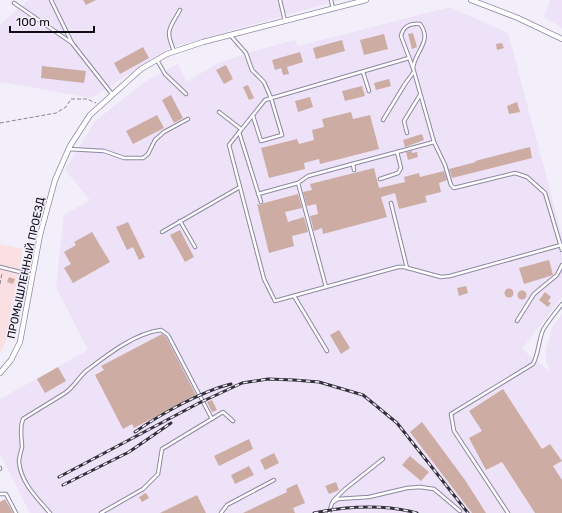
<svg xmlns="http://www.w3.org/2000/svg" width="562" height="513" font-family="Rubik,sans-serif">
<rect width="100%" height="100%" fill="#f2effb"/>
<path fill="#fbe0e3" d="M0,244L23,249L6,341L0,353Z"/>
<g fill="#ede2f7">
<path d="M28,0H340L169,48L92,98L0,82V25Z"/>
<path d="M550,0H562V28L544,17Z"/>
<path d="M450,7L508,33L562,235V297L522,349L550,372L546,361V351L552,327L562,314V513H30L0,454V399L88,350L56,287L64,215L90,200L65,170L95,121L146,81L178,64L186,82L218,63L254,51L295,40L298,46Z"/>
</g>
<g fill="#cdaca4">
<path d="M83,0H96L86,5Z"/>
<path d="M413,33L417,47L412,49L408,34Z"/>
<path d="M384,34L388,49L364,55L360,40Z"/>
<path d="M342,40L345,51L316,59L313,48Z"/>
<path d="M502,43L504,48L497,50L496,44Z"/>
<path d="M143,47L149,58L120,74L114,63Z"/>
<path d="M300,52L303,62L287,67L289,74L283,75L281,68L275,70L272,60Z"/>
<path d="M226,65L233,79L224,84L216,70Z"/>
<path d="M42,66L86,71L84,83L41,78Z"/>
<path d="M389,79L391,86L376,90L374,83Z"/>
<path d="M248,85L254,98L249,100L243,87Z"/>
<path d="M362,86L365,96L345,101L342,91Z"/>
<path d="M171,95L183,118L174,123L162,100Z"/>
<path d="M310,97L313,107L298,112L295,101Z"/>
<path d="M517,102L520,112L509,114L507,106Z"/>
<path d="M351,112L353,119L370,115L379,149L320,164L319,159L304,163L305,169L269,178L261,148L297,139L299,144L314,140L312,130L324,127L322,119Z"/>
<path d="M157,115L164,128L133,144L126,131Z"/>
<path d="M422,134L424,140L405,147L403,140Z"/>
<path d="M530,147L532,158L452,178L449,169L476,162L475,161Z"/>
<path d="M412,151V153L417,152L418,157L408,160L406,152Z"/>
<path d="M374,168L379,188L405,182L404,177L419,173L420,177L444,171L447,180L439,183L441,192L425,196L427,202L399,209L395,193L381,197L387,217L323,234L322,228L314,231L310,216L318,214L316,204L307,206L303,192L312,190L310,184Z"/>
<path d="M298,194L302,208L285,212L288,222L304,217L308,232L292,236L294,246L269,253L257,204L261,205L264,203Z"/>
<path d="M128,222L145,257L139,260L133,247L127,250L116,227Z"/>
<path d="M180,230L194,257L185,262L170,235Z"/>
<path d="M92,232L110,262L73,283L64,268L71,264L64,252L76,245L74,242Z"/>
<path d="M549,260L553,275L524,284L519,268Z"/>
<path d="M9,277L15,279L13,284L7,282Z"/>
<path d="M466,286L468,293L459,296L457,288Z"/>
<circle cx="509" cy="293" r="4.5"/>
<circle cx="522" cy="295" r="4.5"/>
<path d="M545,292L551,297L548,301L551,303L548,307L539,300Z"/>
<path d="M339,330L350,348L341,354L330,335Z"/>
<path d="M162,334L166,337L196,395L134,428L132,424L123,429L95,375L104,370L101,366Z"/>
<path d="M58,367L66,381L45,393L37,379Z"/>
<path d="M503,389L542,449L550,444L562,461L553,466L562,480V513H535L502,462L486,470L469,438L482,431L469,411Z"/>
<path d="M212,400L217,410L212,412L207,402Z"/>
<path d="M422,422L465,480L486,513H472L410,432Z"/>
<path d="M249,439L253,449L219,466L214,456Z"/>
<path d="M274,453L279,463L265,470L260,460Z"/>
<path d="M410,456L429,472L421,481L402,465Z"/>
<path d="M249,466L254,475L235,484L231,475Z"/>
<path d="M336,482L339,490L329,494L325,486Z"/>
<path d="M297,484L305,503L293,508L295,513H243L287,492L286,489Z"/>
<path d="M146,493L149,498L142,502L139,497Z"/>
<path d="M197,495L206,513H160Z"/>
<path d="M5,499L13,513H0V502Z"/>
</g>
<g fill="none" stroke-linecap="round" stroke-linejoin="round">
<defs>
<g id="service">
<path d="M51,0L72,43"/>
<path d="M280,0L285,21"/>
<path d="M331,0L333,9"/>
<path d="M14,3L72,43L112,94"/>
<path d="M231,36L246,53L252,70L264,82L271,98L282,135L261,141L253,116"/>
<path d="M174,51C165,29 169,30 180,10"/>
<path d="M409,58L265,100L229,145L264,279L275,301L398,267H404L441,277L450,276L561,245"/>
<path d="M157,60L165,74L186,94"/>
<path d="M413,68C415,51 433,41 420,24C411,23 403,26 401,36L413,68L434,142L445,165L451,185L454,188L515,173L527,177L545,193L562,250"/>
<path d="M363,72L369,91"/>
<path d="M219,112L241,129"/>
<path d="M383,120L405,84L413,73"/>
<path d="M239,132L261,202"/>
<path d="M407,133L404,121L420,95"/>
<path d="M68,149L104,151L124,158H143L148,154L155,140L164,132L188,119"/>
<path d="M353,164L354,170"/>
<path d="M380,179L398,173L401,168L397,152"/>
<path d="M298,183L326,287"/>
<path d="M258,194L298,183L308,176L434,142"/>
<path d="M391,203L407,268"/>
<path d="M180,221L195,247"/>
<path d="M162,232L240,187"/>
<path d="M0,267L32,275"/>
<path d="M294,296L327,351"/>
<path d="M517,321L534,294L557,275L562,265"/>
<path d="M0,468V469"/>
<path d="M0,494H6L16,513"/>
<path d="M333,501L345,489L383,459"/>
<path d="M50,513C37,498 21,483 19,462C19,457 21,452 22,447C22,437 19,429 23,419C37,410 51,402 65,393C74,387 78,378 86,371C107,355 135,333 161,330L168,335L212,419"/>
<path d="M101,513L143,489L158,474L162,449L223,412L233,421"/>
<path d="M221,513L227,505L274,480"/>
<path d="M329,513L332,503L338,499L369,497L407,488L420,487L434,489L460,511"/>
<path d="M508,513L454,431L451,414L533,364C539,353 538,342 543,330C548,321 556,312 562,304"/>
</g>
<g id="minor">
<path d="M471,0L518,18L562,39"/>
<path d="M0,373L11,360L20,342L40,235L55,180L70,146L90,115L141,69L167,54L203,42L366,0"/>
</g>
</defs>
<use href="#service" stroke="#8d87a3" stroke-width="4.5"/>
<use href="#minor" stroke="#8d87a3" stroke-width="6"/>
<g stroke="#8a8792" stroke-width="1" stroke-dasharray="4 2" stroke-linecap="butt">
<path d="M0,123L56,113L66,107L71,99H87L96,103"/>
<path d="M0,284L2,273"/>
</g>
<use href="#service" stroke="#fff" stroke-width="2.5"/>
<use href="#minor" stroke="#fff" stroke-width="4.5"/>
<defs>
<g id="rail">
<path d="M135,432C159,415 202,391 231,384"/>
<path d="M59,477L199,403L242,383L268,379L294,380L319,382L363,395L397,423L468,513"/>
<path d="M63,485L129,452L171,423"/>
<path d="M314,513C348,506 383,504 417,513"/>
</g>
</defs>
<use href="#rail" stroke="#33303a" stroke-width="3"/>
<use href="#rail" stroke="#f2effb" stroke-width="1.5" stroke-dasharray="4.5" stroke-linecap="butt"/>
</g>
<g text-anchor="middle" dominant-baseline="central" stroke-width="3" stroke-linejoin="round" paint-order="stroke">
<g font-size="11" fill="#100d17" stroke="#f2effb">
<text transform="translate(26 268) rotate(-78)">ПРОМЫШЛЕННЫЙ ПРОЕЗД</text>
</g>
</g>
<path d="M10 26v6h84v-6" fill="none" stroke="#100d17" stroke-width="2"/>
<text x="16" y="26" font-size="12" fill="#100d17" stroke="#f2effb" stroke-width="3" paint-order="stroke">100 m</text>
</svg>
